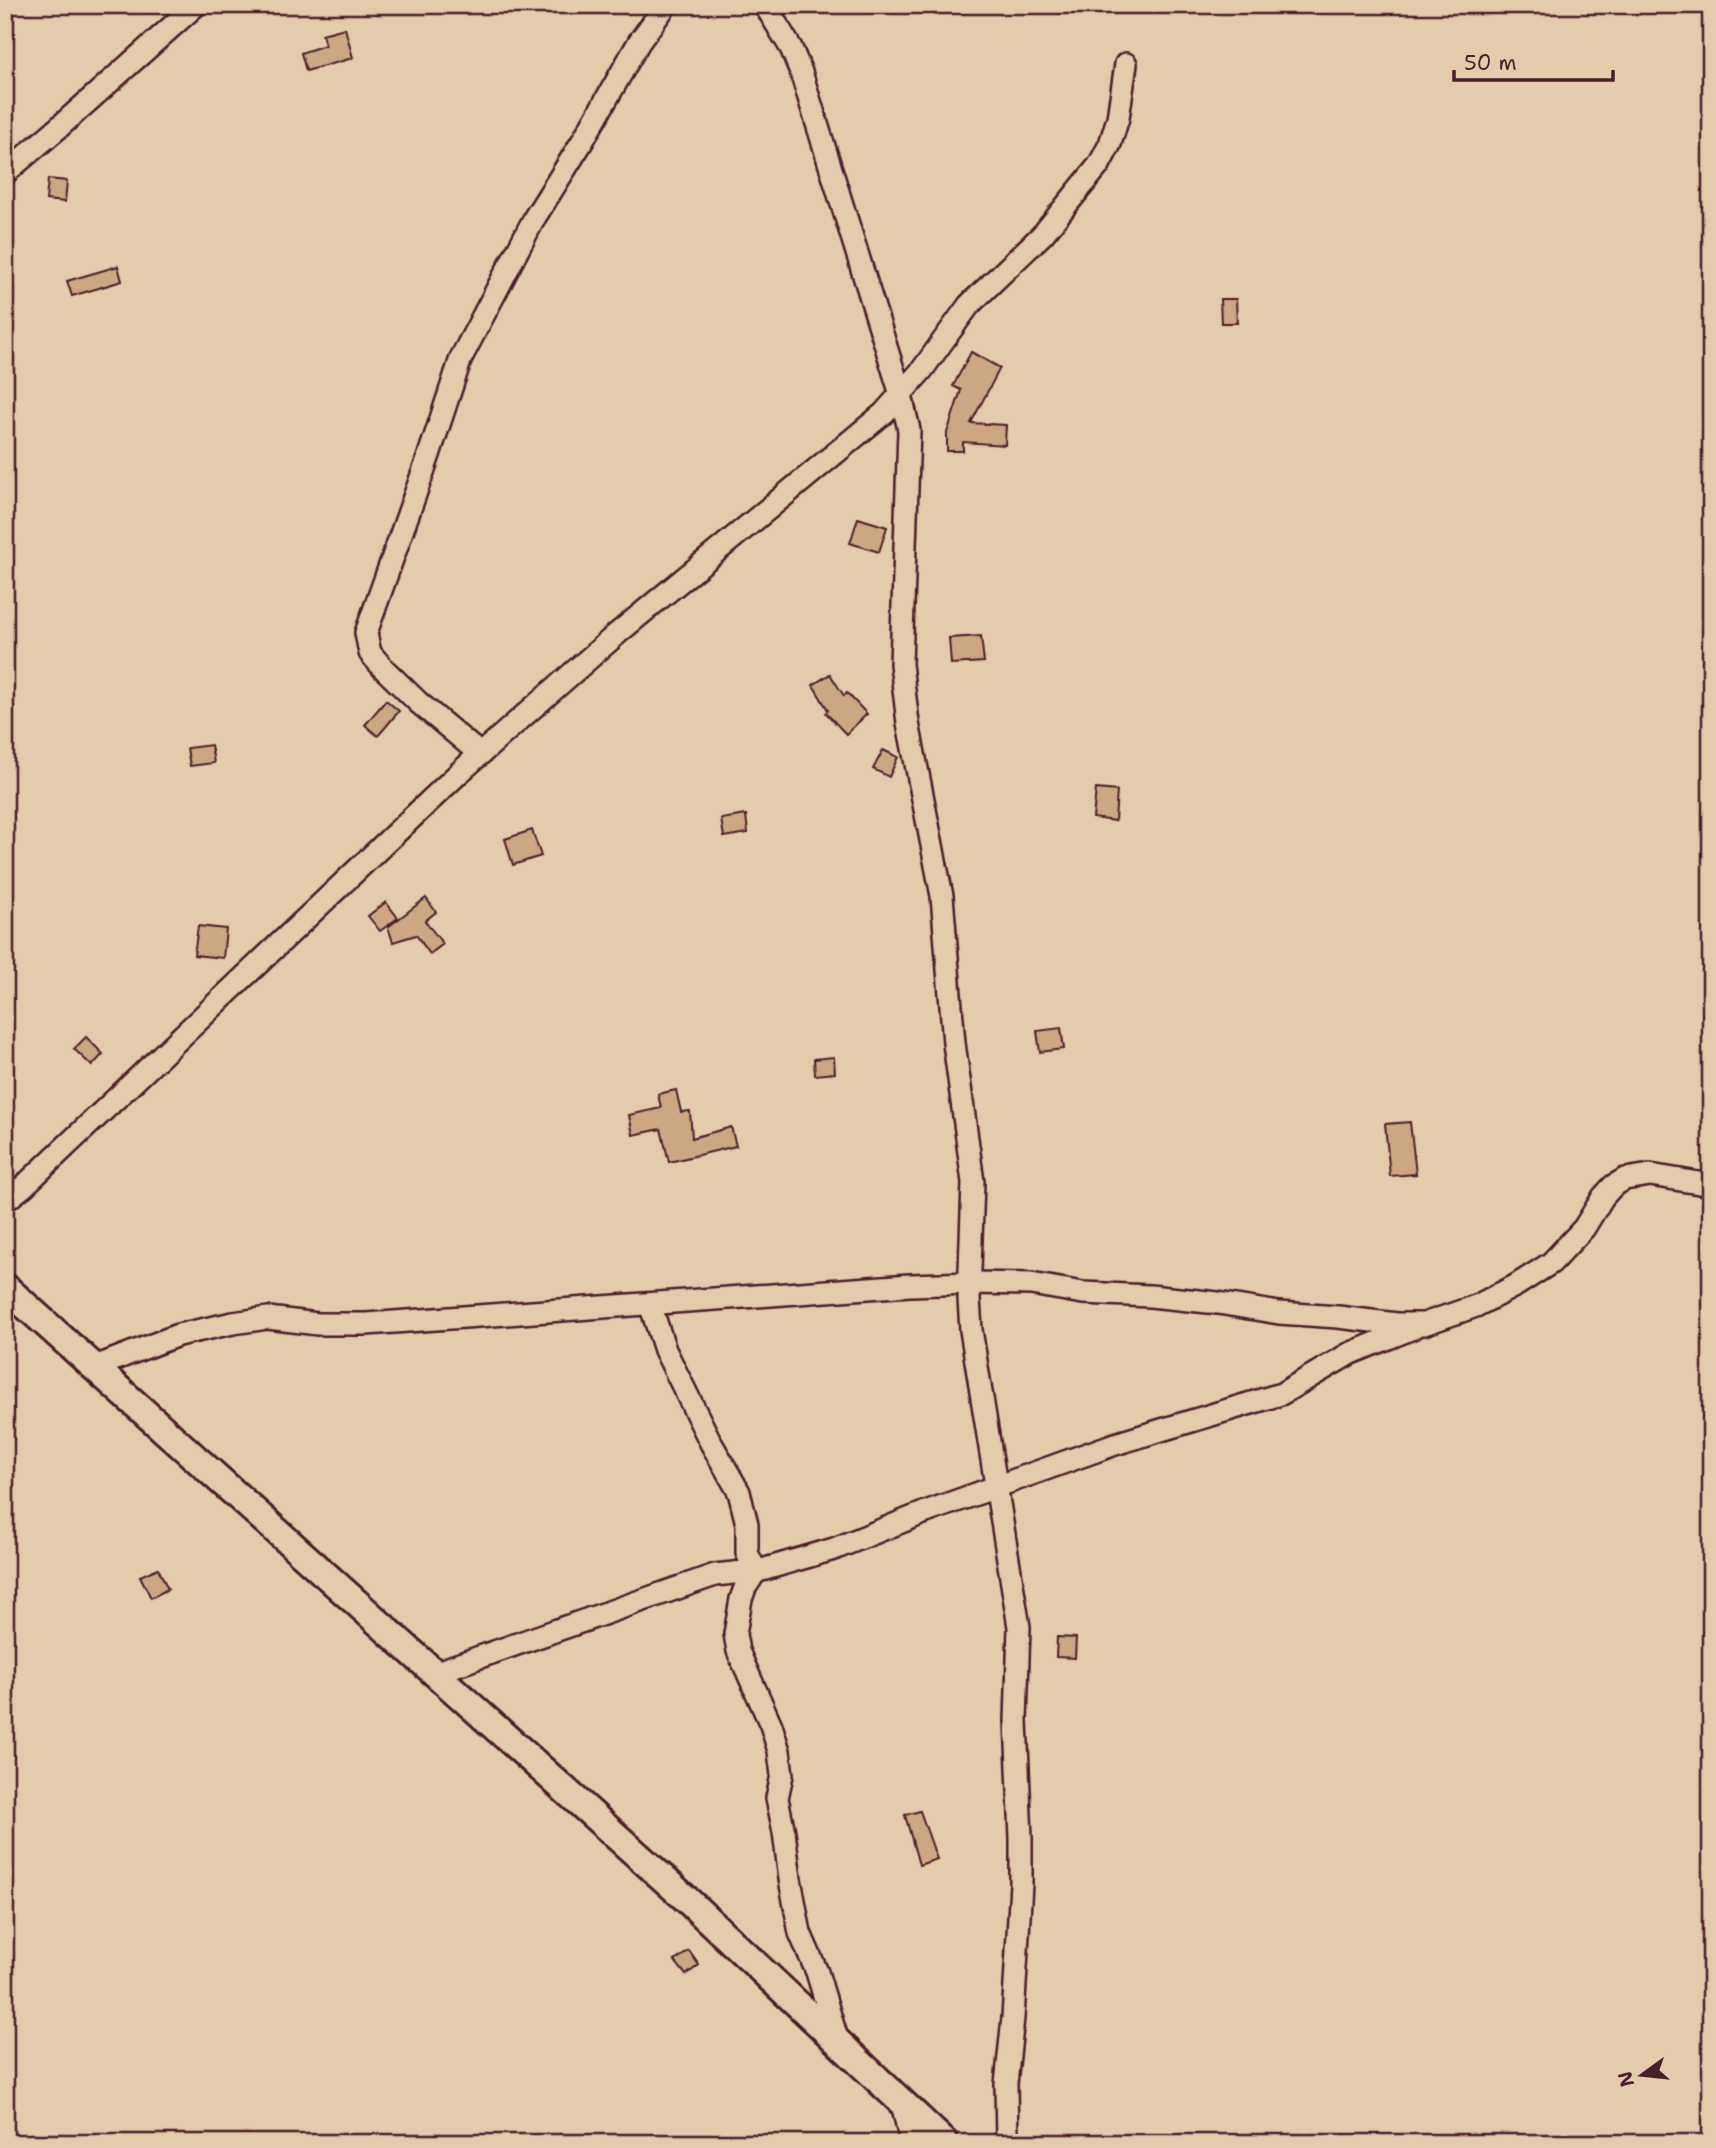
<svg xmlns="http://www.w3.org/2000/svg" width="1716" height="2148" font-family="'Shantell Sans',sans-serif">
<rect width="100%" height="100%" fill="#e3ccac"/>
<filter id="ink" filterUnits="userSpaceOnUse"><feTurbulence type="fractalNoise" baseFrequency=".0143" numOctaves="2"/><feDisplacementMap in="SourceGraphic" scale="14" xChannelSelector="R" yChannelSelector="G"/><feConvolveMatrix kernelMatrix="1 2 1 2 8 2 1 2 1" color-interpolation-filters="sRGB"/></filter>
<g filter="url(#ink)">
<g fill="#cca782" stroke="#4a1f2b" stroke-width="2">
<path d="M345,28L353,58L306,71L301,53L325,45L322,34Z"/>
<path d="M48,179L67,181L65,202L46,200Z"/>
<path d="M118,266L122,281L72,296L67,281Z"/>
<path d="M1220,299H1236L1237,323H1221Z"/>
<path d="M971,352L1000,368L971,423L1006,425L1005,445L963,442V451H947V433L961,390L953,386Z"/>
<path d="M858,518L887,527L879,552L850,543Z"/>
<path d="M981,636L984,662L951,664L949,638Z"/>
<path d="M830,674L844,696L847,693L867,714L846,734L826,713L828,710L813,685Z"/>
<path d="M386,700L399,711L378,736L365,725Z"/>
<path d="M211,745L214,763L190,766L187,748Z"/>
<path d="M883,750L898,757L889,777L873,769Z"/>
<path d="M1096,789L1117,791L1115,821L1093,818Z"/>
<path d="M746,815L748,833L724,837L721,819Z"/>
<path d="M532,830L541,856L513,865L505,839Z"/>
<path d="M426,898L436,912L425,921L443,944L430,954L416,935L393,942L388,927Z"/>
<path d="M386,902L398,918L380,931L368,916Z"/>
<path d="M198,926L226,929L223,958L194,955Z"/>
<path d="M1061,1028L1064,1049L1040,1052L1037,1031Z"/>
<path d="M86,1037L103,1054L92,1066L74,1049Z"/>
<path d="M834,1057L835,1073L815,1075L814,1059Z"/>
<path d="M676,1090L681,1112L690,1111L692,1138L731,1127L736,1146L669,1162L661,1129L633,1135L629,1115L661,1108L658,1094Z"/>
<path d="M1410,1122L1416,1174L1390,1176L1385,1124Z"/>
<path d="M158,1568L168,1589L151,1598L140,1576Z"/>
<path d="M1057,1637L1076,1638L1075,1658L1056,1657Z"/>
<path d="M920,1811L937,1859L919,1865L905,1815Z"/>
<path d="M689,1951L699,1965L686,1975L675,1961Z"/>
</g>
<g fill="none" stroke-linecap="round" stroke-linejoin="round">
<defs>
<g id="minor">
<path d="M765,5L791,48L801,72L901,395L909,430L901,664L908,723L942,896L954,1043L973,1182L969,1299L971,1330L1019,1627L1016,1721L1021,1838V1884L1013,2018L1006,2084L1007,2143"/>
<path d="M5,173L57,129L196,5"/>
<path d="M480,754L419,703L383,668L370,653L366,633L428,458L461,358L535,217L582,142L639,42L666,5"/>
<path d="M5,1201L24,1186L460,772L618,633L884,413L922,370L969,305L1043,234L1099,165L1110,144L1118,118L1126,64"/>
<path d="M650,1304L665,1350L711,1443L739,1492L747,1524V1553L756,1571L745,1588L741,1599L735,1634L738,1651L771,1725L779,1751L782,1775L777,1798L784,1832L790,1879L800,1933L817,1972L838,2042"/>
<path d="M95,1367L178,1335L233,1323L268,1318L318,1324H366L910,1285L971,1283L1031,1284L1083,1293L1150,1296L1218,1303L1279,1313L1338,1317L1397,1324H1424L1476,1306L1515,1286L1551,1263L1584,1228L1603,1197L1613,1186L1625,1179L1650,1175L1711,1185"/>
<path d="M434,1673L715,1575L762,1570L834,1549L926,1512L1115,1444L1281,1394L1349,1354L1413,1328"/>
<path d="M902,2103L911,2143"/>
</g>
<path id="tertiary" d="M5,1287L683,1896L945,2143"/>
</defs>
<use href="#minor" stroke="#4a1f2b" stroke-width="26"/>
<use href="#tertiary" stroke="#4a1f2b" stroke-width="32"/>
<use href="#minor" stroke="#e3ccac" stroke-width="21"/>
<use href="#tertiary" stroke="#e3ccac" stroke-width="26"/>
</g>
</g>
<rect width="1716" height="2148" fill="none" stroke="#e3ccac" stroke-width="28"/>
<rect x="14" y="14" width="1688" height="2120" fill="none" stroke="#4a1f2b" stroke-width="2.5" filter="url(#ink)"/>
<g transform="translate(1642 2075) rotate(255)" stroke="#e3ccac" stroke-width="5" paint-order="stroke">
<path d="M0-5L12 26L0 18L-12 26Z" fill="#4a1f2b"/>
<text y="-10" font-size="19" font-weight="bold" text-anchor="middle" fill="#4a1f2b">N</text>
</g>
<path d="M1454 70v10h159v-10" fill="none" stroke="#4a1f2b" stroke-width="3.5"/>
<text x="1464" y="70" font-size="21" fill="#4a1f2b" stroke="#e3ccac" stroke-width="5" paint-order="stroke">50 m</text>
</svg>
